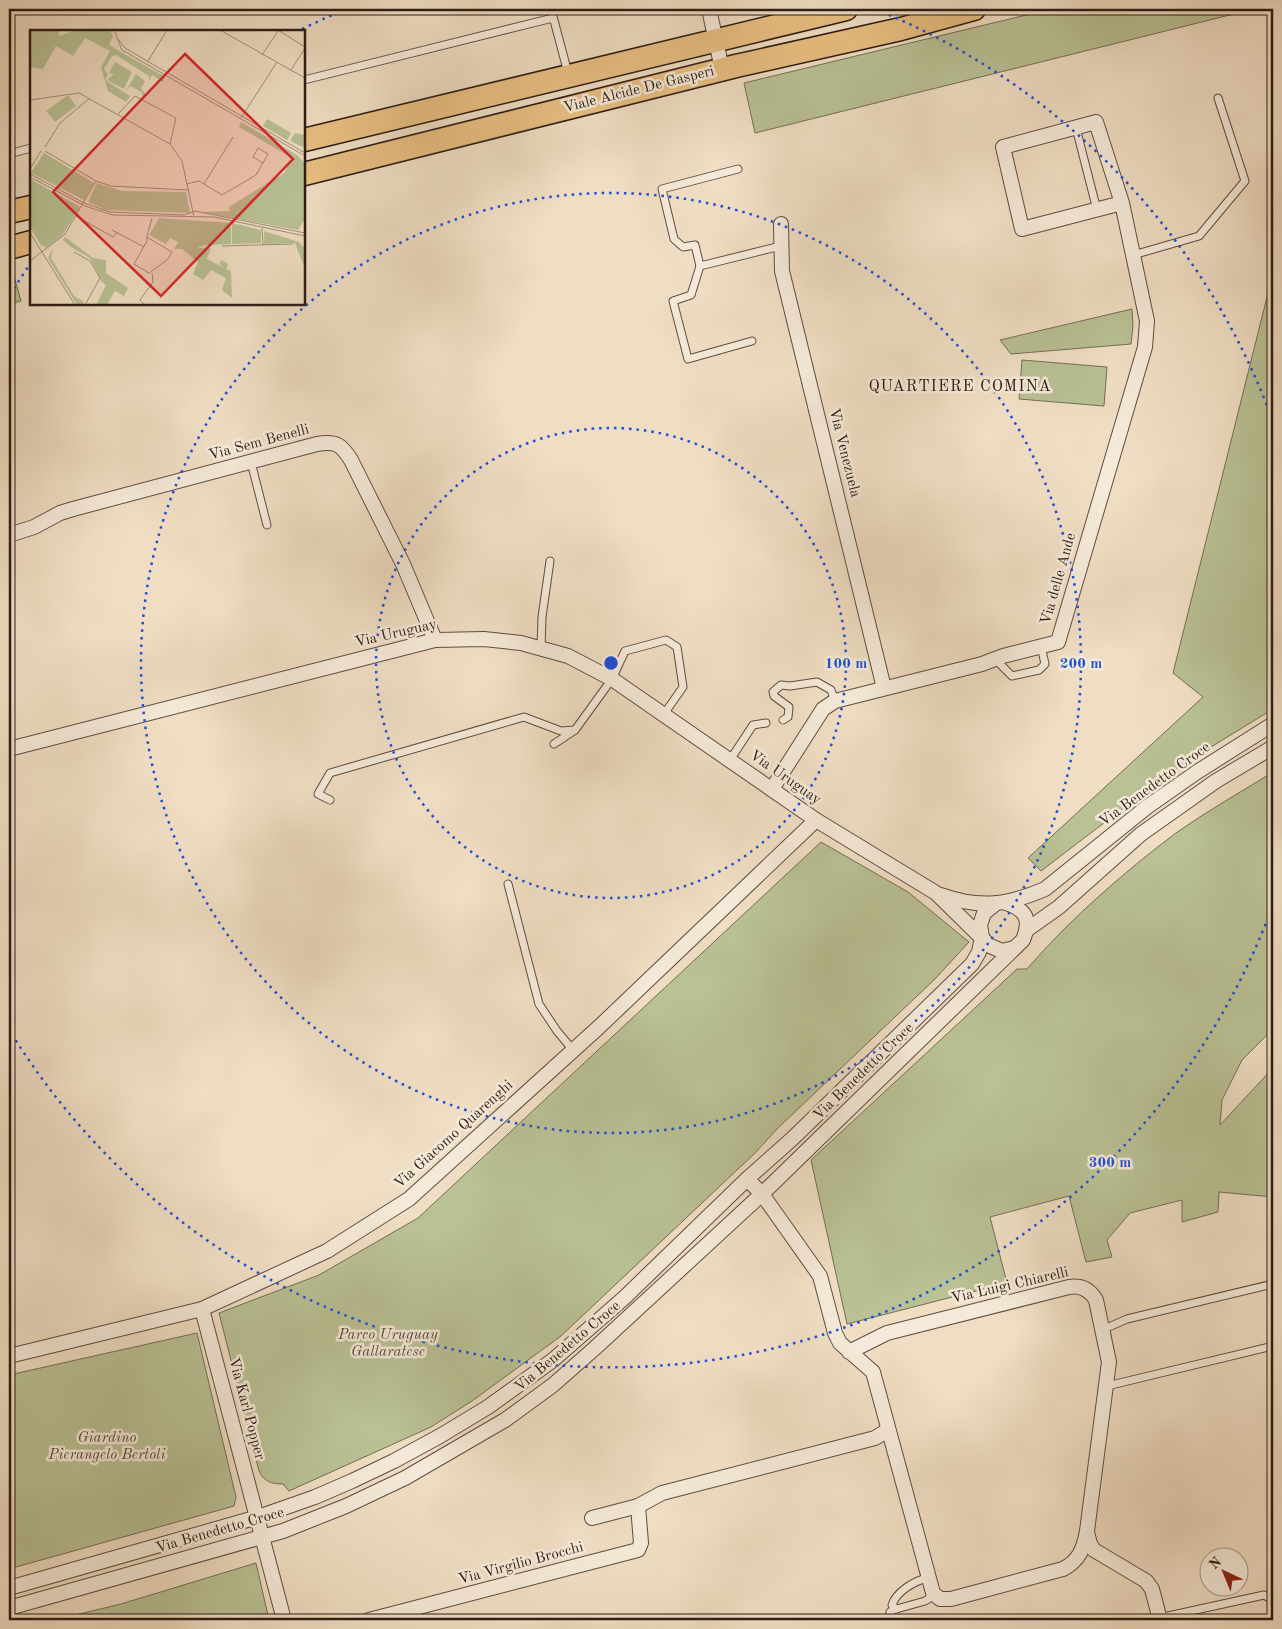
<svg xmlns="http://www.w3.org/2000/svg" width="1282" height="1629" font-family="'Old Standard TT',serif">
<rect width="100%" height="100%" fill="#f0dec4"/>
<filter id="stains"><feTurbulence type="fractalNoise" baseFrequency=".004" numOctaves="4"/><feColorMatrix values="0 0 0 0 .2 0 0 0 0 .09 0 0 0 0 .02 0 0 0 .5 -.17"/></filter>
<radialGradient id="worn" r=".72"><stop offset=".6" stop-color="#630" stop-opacity="0"/><stop offset="1" stop-color="#630" stop-opacity=".3"/></radialGradient>
<g fill="#b9c195" stroke="#736e55">
<path d="M1051,9H1254L755,133L744,83Z"/>
<path d="M9,258L21,301L9,304Z"/>
<path d="M1273,273V709L1172,771L1041,871L1028,858L1203,697L1173,673Z"/>
<path d="M1132,309L1133,326L1131,344L1011,354L1000,340Z"/>
<path d="M1022,360L1107,367L1104,406L1019,399Z"/>
<path d="M1273,772V1029L1242,1060L1222,1100L1220,1125L1273,1068V1197L1219,1192L1218,1212L1182,1222V1200L1130,1213L1107,1240L1112,1257L1086,1262L1069,1196L990,1217L1007,1283L847,1324L811,1160L1017,969H1027C1069,920 1124,872 1176,833C1207,811 1241,792 1273,772Z"/>
<path d="M821,842L908,892L969,942L935,979L778,1128L755,1153L561,1336L472,1401L431,1427L289,1491L283,1484C272,1484 264,1482 259,1471L219,1313L319,1275L418,1218Z"/>
<path d="M197,1333L236,1497L234,1506L9,1569V1375Z"/>
<path d="M256,1563L269,1620H54L121,1604Z"/>
</g>
<g fill="none" stroke-linecap="round" stroke-linejoin="round">
<defs>
<g id="service">
<path d="M551,9L568,73"/>
<path d="M304,80L553,18"/>
<path d="M1076,128L1097,210"/>
<path d="M9,154L31,148"/>
<path d="M738,169L662,189L674,239L683,247L695,245L700,266L691,295L673,301L688,359L752,341"/>
<path d="M1133,255L1199,236L1245,181L1218,98"/>
<path d="M700,266L781,246"/>
<path d="M251,462L267,525"/>
<path d="M541,648L542,617L550,561"/>
<path d="M995,659L1012,676L1039,670L1045,664L1041,646"/>
<path d="M783,720L788,717L789,707L774,696L773,692L781,685L790,686L817,682L831,690L835,701"/>
<path d="M575,730L612,679L625,651L666,640L677,647L683,687L664,714"/>
<path d="M730,760L753,725L766,723"/>
<path d="M330,800L318,794L330,773L524,717L561,731L575,730L554,744"/>
<path d="M508,884L539,1004L557,1031L573,1050"/>
<path d="M1102,1330L1127,1319L1273,1284"/>
<path d="M1107,1386L1273,1346"/>
<path d="M896,1609L892,1605C896,1592 914,1581 927,1578"/>
<path d="M1159,1618L1264,1595L1273,1600"/>
<path d="M889,1620L890,1612L893,1610L925,1601L935,1595"/>
<path d="M1146,1620L1159,1617"/>
</g>
<g id="minor">
<path d="M709,9L722,69"/>
<path d="M781,224L782,271L884,688"/>
<path d="M9,535L34,527L60,513L73,509L317,444C336,441 341,444 351,460L403,564L435,640"/>
<path d="M9,749L435,640L484,639L521,643L568,656L612,679L816,820L936,893L990,946L1002,951L1014,948"/>
<path d="M772,789L823,709L835,701L982,664L1003,656L1058,642L1145,347L1147,321L1122,203L1096,122L1003,147L1022,229L1122,203"/>
<path d="M941,895C980,909 1008,905 1045,889L1147,807L1197,772L1273,724"/>
<path d="M1028,929L1059,907L1141,834L1216,781L1273,747"/>
<path d="M747,1179L762,1194L820,1276L835,1333L840,1343L873,1372L933,1593L940,1599H951L1063,1569C1079,1561 1084,1548 1087,1531L1109,1362L1096,1300C1090,1290 1081,1285 1069,1287L887,1333L849,1352"/>
<path d="M202,1309L284,1620"/>
<path d="M9,1356L202,1309L327,1251L409,1199L599,1027L816,820"/>
<path d="M592,1518L638,1506L662,1493L875,1438L888,1430"/>
<path d="M1087,1532L1090,1544L1094,1550L1146,1581L1152,1589L1160,1620"/>
<path d="M9,1588L258,1517L315,1497L352,1481L394,1461L440,1436L488,1407L553,1360L624,1298L747,1179L792,1139L972,964L979,952L982,937L980,925L984,913L994,905"/>
<path d="M9,1608L283,1531L346,1506L405,1478L505,1420L553,1385L595,1348L762,1194L1023,940C1031,920 1027,910 1006,903"/>
<path d="M369,1620L638,1550L641,1543L638,1506"/>
</g>
<g id="primary">
<path d="M304,140L846,9"/>
<path d="M304,174L736,66L901,29L974,9"/>
<path d="M9,212L31,207"/>
<path d="M9,248L31,242"/>
</g>
</defs>
<use href="#service" stroke="#5e4c41" stroke-width="9"/>
<use href="#minor" stroke="#5e4c41" stroke-width="16"/>
<use href="#primary" stroke="#2d1c15" stroke-width="25"/>
<use href="#service" stroke="#f5ead9" stroke-width="7"/>
<use href="#minor" stroke="#f5ead9" stroke-width="14"/>
<use href="#primary" stroke="#e8bf82" stroke-width="22"/>
</g>
<g fill="none" stroke="#1d4ed8" stroke-width="2.5" stroke-dasharray="2.5 5">
<circle cx="611" cy="663" r="235"/>
<circle cx="611" cy="663" r="470"/>
<path d="M1271 910A705 705 0 0 1 10 1031M10 295A705 705 0 0 1 30 264M302 29A705 705 0 0 1 347 9M875 9A705 705 0 0 1 1271 416"/>
</g>
<g text-anchor="middle" dominant-baseline="central" stroke-width="5" stroke-linejoin="round" paint-order="stroke">
<g font-size="15" fill="#2d1c15" stroke="#f5ead9">
<text transform="translate(639 90) rotate(-14)">Viale Alcide De Gasperi</text>
<text transform="translate(259 443) rotate(-15)">Via Sem Benelli</text>
<text transform="translate(844 453) rotate(76)">Via Venezuela</text>
<text transform="translate(1059 579) rotate(-74)">Via delle Ande</text>
<text transform="translate(396 634) rotate(-13)">Via Uruguay</text>
<text transform="translate(785 778) rotate(35)">Via Uruguay</text>
<text transform="translate(1155 785) rotate(-36)">Via Benedetto Croce</text>
<text transform="translate(864 1072) rotate(-44)">Via Benedetto Croce</text>
<text transform="translate(454 1135) rotate(-42)">Via Giacomo Quarenghi</text>
<text transform="translate(1010 1286) rotate(-13)">Via Luigi Chiarelli</text>
<text transform="translate(568 1347) rotate(-40)">Via Benedetto Croce</text>
<text transform="translate(246 1409) rotate(75)">Via Karl Popper</text>
<text transform="translate(220 1531) rotate(-16)">Via Benedetto Croce</text>
<text transform="translate(521 1564) rotate(-15)">Via Virgilio Brocchi</text>
</g>
<g font-size="15" font-style="italic" fill="#574e3b" stroke="#f5ead9">
<text x="388" y="1335">Parco Uruguay<tspan x="388" dy="17">Gallaratese</tspan></text>
<text x="107" y="1438">Giardino<tspan x="107" dy="17">Pierangelo Bertoli</tspan></text>
</g>
<g font-size="16" letter-spacing="1" fill="#2d1c15" stroke="#f5ead9">
<text x="960" y="387">QUARTIERE COMINA</text>
</g>
</g>
<g transform="translate(30 30)">
<rect width="275" height="275" fill="#f0dec4"/>
<path d="M0,0H29V6L46,0H80L83,6L79,15L135,47L133,52L122,45L119,51V46L86,25L82,26L74,39L78,45L75,50L100,66L96,72L78,61L71,37L80,21L55,8L43,26L26,16L13,39L0,37ZM85,32L102,42L94,59L77,50L84,44L79,43ZM106,44L115,51L111,58L115,64L113,67L112,62L100,56L95,62ZM38,65L46,76L25,92L16,81ZM237,89L261,103L257,110L233,96ZM211,92L267,125L275,133V189L268,200L172,182L200,181L199,177L254,143L262,128L209,97ZM265,103L275,105V118L260,111ZM14,123L64,153L54,170L1,143ZM0,149L50,177L33,204L17,218L11,215L0,197ZM67,153L92,161L156,162L160,183L76,180L58,172ZM129,188L201,193V214L174,215L167,218H181L177,229L194,238L189,234L192,230L198,234L196,239L201,241L202,268L192,260L196,248L181,240L173,250L163,244L168,232L152,219H144L148,212L140,208L136,214L119,205ZM202,193L231,200V213L202,214ZM234,201L269,212L275,219V239L265,213L234,214ZM35,207L63,228L76,230V243L98,258L94,266L85,261L77,275H66L76,255L71,251L60,228L41,217L33,210ZM23,218L21,228L44,266L54,272L52,275H47L18,228Z" fill="#b9c195"/>
<path fill="none" stroke="#a2907e" stroke-width="1" d="M84,0L92,20L275,126M190,0L275,48M248,0L275,17M88,9L95,18L275,123M232,25L248,1M118,31L137,0M261,40L275,18M0,70L49,63L140,114L152,131L164,187M88,84L105,66L146,88L140,114M211,88L247,32M15,117L30,93L60,68M15,121L66,151L81,156L158,160M0,139L11,121M0,144L54,173L80,182L154,185L166,181M0,147L55,176L83,185L184,187L275,206M156,154L169,151L192,165L226,145L233,133L238,124L228,118L223,127L233,133M174,154L203,107M165,181L275,203M46,186L83,207L87,203M232,198L233,215M82,200L114,217M0,203L45,275M117,207L142,222L138,229L119,243L104,234L117,211V206L122,188M192,216L263,214M44,222L60,231L70,248L55,275M0,231L35,204L66,151M115,275L110,270L123,252L122,243"/>
<path fill="#d62828" fill-opacity="0.15" stroke="#d62828" stroke-width="2.5" d="M155,24L263,129L131,266L23,162Z"/>
<rect width="275" height="275" fill="none" stroke="#2d1c15" stroke-width="2.5"/>
</g>
<circle cx="611" cy="663" r="8" fill="#1d4ed8" stroke="#f5ead9" stroke-width="2.5"/>
<g font-size="15" text-anchor="middle" font-weight="bold" fill="#1d4ed8" stroke="#f5ead9" stroke-width="5" stroke-linejoin="round" paint-order="stroke">
<text x="846" y="668">100 m</text>
<text x="1081" y="668">200 m</text>
<text x="1110" y="1167">300 m</text>
</g>
<rect width="1282" height="1629" fill="none" stroke="#f0dec4" stroke-width="30"/>
<rect x="10" y="10" width="1262" height="1609" fill="none" stroke="#2d1c15" stroke-width="2.5"/>
<rect x="15" y="15" width="1252" height="1599" fill="none" stroke="#2d1c15"/>
<g transform="translate(1224 1572) rotate(316)"><circle r="24" fill="#f5ead9" stroke="#a5988b"/>
<path d="M0-4L9 19L0 12L-9 19Z" fill="#8f2418"/>
<text y="-8" font-size="14" font-weight="bold" text-anchor="middle" fill="#2d1c15">N</text>
</g>
<rect width="100%" height="100%" filter="url(#stains)"/>
<rect width="100%" height="100%" fill="url(#worn)"/>
</svg>
